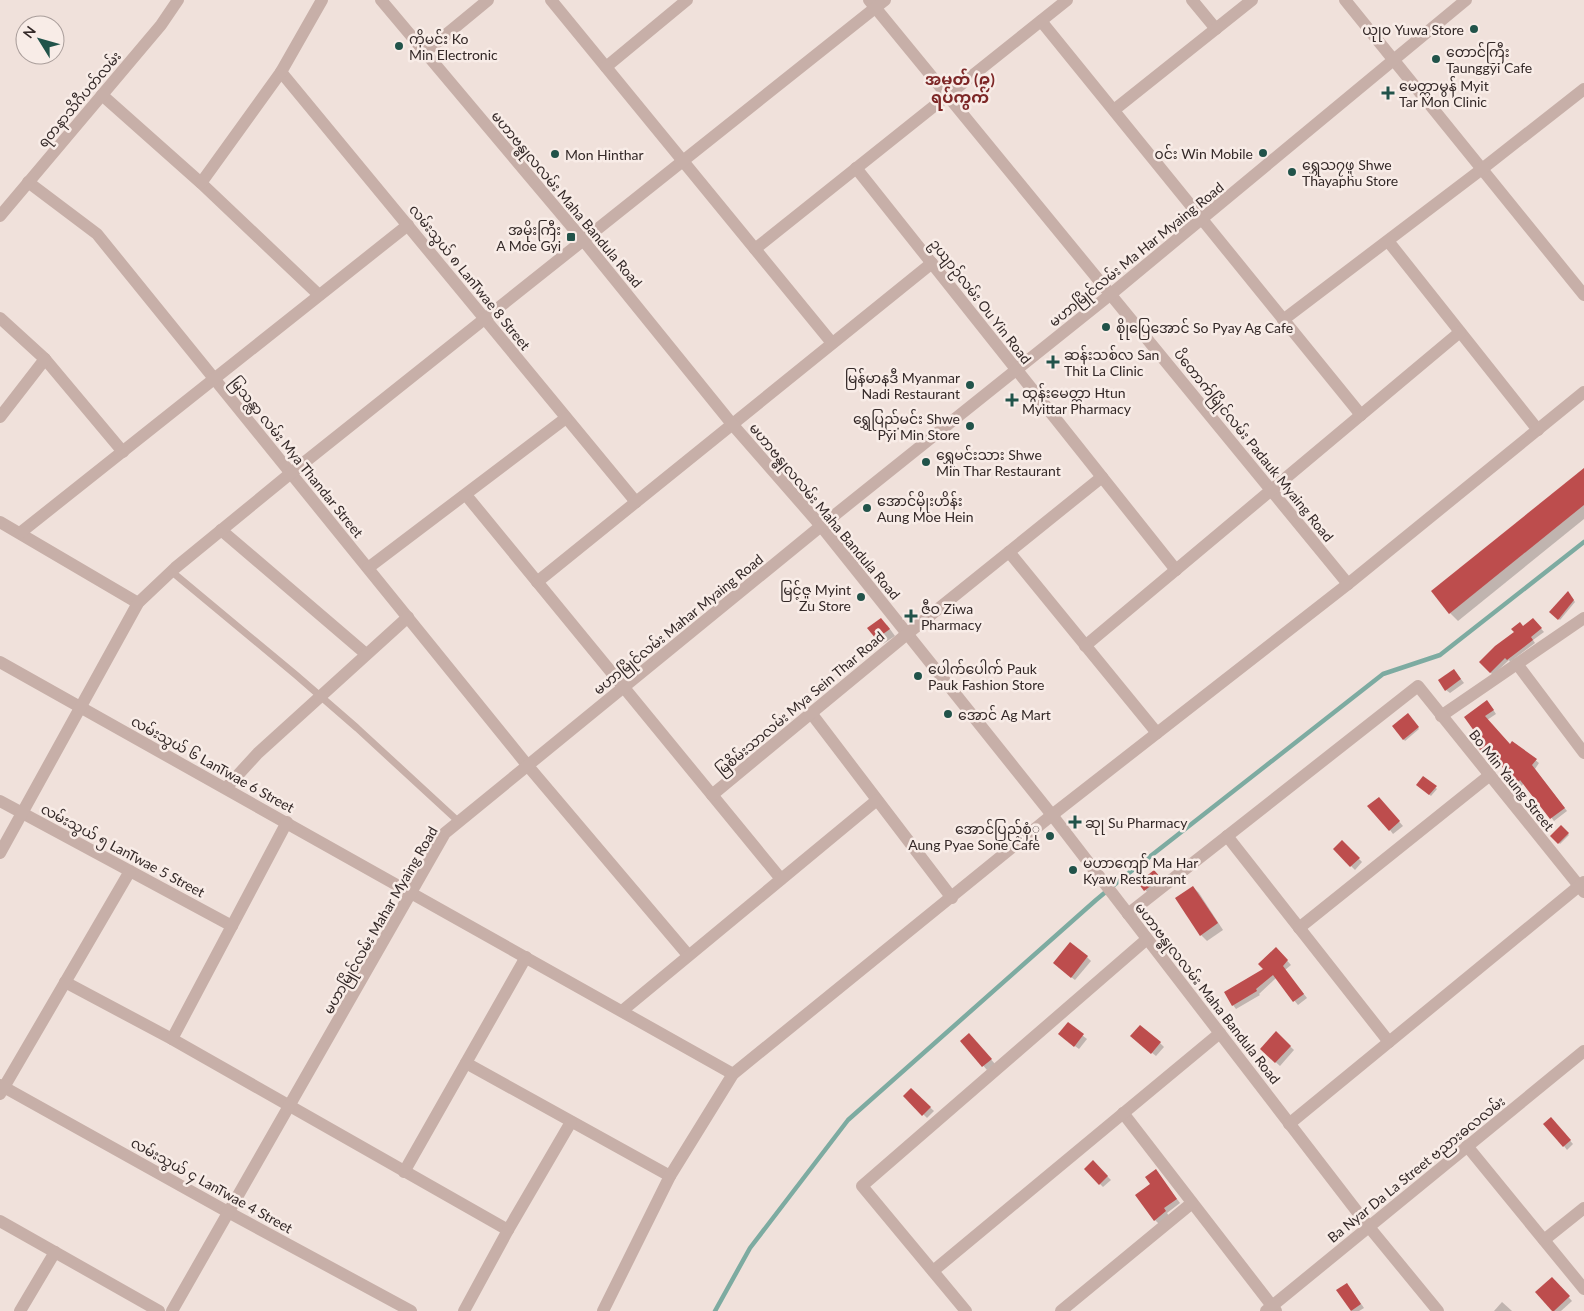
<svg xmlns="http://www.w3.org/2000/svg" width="1584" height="1311" font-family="Lato,'Noto Sans Myanmar',sans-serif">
<rect width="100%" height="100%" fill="#f0e1db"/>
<g fill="#0003">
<path d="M1584,469V519L1458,621L1450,613Z"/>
<path d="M1568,593L1575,602L1560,620L1551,612Z"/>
<path d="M1536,623L1544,632L1533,640L1535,643L1510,662L1509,660L1493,675L1480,662L1524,628Z"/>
<path d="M887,625L895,636L883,644L877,638Z"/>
<path d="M1454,670L1464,683L1450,693L1446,690Z"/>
<path d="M1490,705L1496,714L1487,720L1510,745L1513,742L1539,763L1535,769L1567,811L1554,821L1524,783L1518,790L1507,780L1512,774L1486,755L1478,735L1466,718Z"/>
<path d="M1408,715L1419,729L1405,741L1394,727Z"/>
<path d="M1423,778L1437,789L1431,796L1418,785Z"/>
<path d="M1382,802L1403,826L1393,834L1390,830Z"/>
<path d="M1561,827L1569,835L1560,844L1552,836Z"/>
<path d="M1342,841L1362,862L1355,870L1334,849Z"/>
<path d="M1154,872L1163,882L1149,894L1140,884Z"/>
<path d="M1193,887L1199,893L1223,930L1207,941L1201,935Z"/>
<path d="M1276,948L1291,965L1285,970L1307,998L1298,1005L1276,978L1259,994L1260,995L1236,1009L1233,1005L1265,970Z"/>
<path d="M1087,957L1091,961L1075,980L1058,967Z"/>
<path d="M1068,1024L1087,1039L1079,1049L1064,1038Z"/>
<path d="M1276,1033L1294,1050L1280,1066L1261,1049Z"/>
<path d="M973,1039L995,1064L987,1070L962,1041Z"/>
<path d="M1136,1040L1160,1043L1164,1047L1156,1056Z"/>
<path d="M911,1090L934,1111L927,1118L905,1096Z"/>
<path d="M1554,1122L1573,1144L1567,1150L1564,1146Z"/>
<path d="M1093,1162L1111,1180L1103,1187L1085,1169Z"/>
<path d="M1159,1175L1180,1203L1167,1213L1169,1216L1159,1224L1155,1220L1152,1184Z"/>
<path d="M1552,1278L1572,1301L1561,1311H1554Z"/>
<path d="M1350,1288L1364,1308L1359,1311H1352L1338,1291Z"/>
<path d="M1502,1302L1512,1311H1494Z"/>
</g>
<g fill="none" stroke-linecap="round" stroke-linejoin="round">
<path stroke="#7daba1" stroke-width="4.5" d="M715,1311L750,1248L848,1120L1096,900L1120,880L1383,674L1440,655L1584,542"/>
</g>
<g fill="#bd4d4d">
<path d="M1584,468V505L1449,614L1431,591Z"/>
<path d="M1568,591L1574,600L1558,620L1549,612Z"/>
<path d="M881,618L890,629L876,639L867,628Z"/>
<path d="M1533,618L1542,628L1531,637L1533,640L1507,660L1505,658L1490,673L1479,662L1495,646L1514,632L1511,629L1520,622L1523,626Z"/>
<path d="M1454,669L1461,679L1445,691L1438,680Z"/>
<path d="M1487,700L1494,710L1485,716L1510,744L1512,741L1537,759L1532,765L1565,808L1550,819L1520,780L1515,787L1506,780L1511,774L1486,755L1485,756L1471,739L1477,735L1464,717Z"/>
<path d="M1408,713L1419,727L1403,740L1392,726Z"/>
<path d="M1423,776L1437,786L1429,795L1416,785Z"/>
<path d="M1379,797L1400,821L1389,831L1367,806Z"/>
<path d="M1561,825L1569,833L1558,844L1550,836Z"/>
<path d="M1342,840L1360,858L1350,867L1333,849Z"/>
<path d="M1154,870L1161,878L1144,891L1138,883Z"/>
<path d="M1193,886L1218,923L1200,936L1175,898Z"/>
<path d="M1070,942L1088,956L1071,978L1053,963Z"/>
<path d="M1276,947L1288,960L1283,966L1304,994L1293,1002L1273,975L1256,989L1257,991L1232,1006L1224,992L1263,969L1258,964Z"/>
<path d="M1068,1022L1084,1034L1074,1047L1058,1034Z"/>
<path d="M1140,1025L1161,1042L1151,1054L1130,1036Z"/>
<path d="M1276,1031L1291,1046L1275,1063L1260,1049Z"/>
<path d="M969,1033L992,1059L982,1067L960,1041Z"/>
<path d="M911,1088L931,1107L922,1116L903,1096Z"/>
<path d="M1551,1117L1571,1140L1563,1147L1543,1124Z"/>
<path d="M1093,1160L1108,1176L1099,1185L1084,1169Z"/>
<path d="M1156,1169L1177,1199L1164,1208L1166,1211L1154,1221L1135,1195L1150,1184L1145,1177Z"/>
<path d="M1552,1277L1570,1296L1554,1311H1552L1535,1292Z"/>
<path d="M1347,1283L1361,1304L1351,1311L1336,1290Z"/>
</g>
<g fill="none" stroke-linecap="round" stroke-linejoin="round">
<path stroke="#c7afa8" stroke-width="7" d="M171,571L296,675L357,728L459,822"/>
<g stroke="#c7afa8" stroke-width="12">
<path d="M551,0L832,343"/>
<path d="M869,0L1348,584"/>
<path d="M1192,0L1216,29"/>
<path d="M1345,0L1584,295"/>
<path d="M1041,21L1361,415"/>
<path d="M425,52L488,0"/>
<path d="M606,67L687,0"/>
<path d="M281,72L636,502"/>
<path d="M102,95L201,183L319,295"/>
<path d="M1114,110L1252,0"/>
<path d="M856,168L1176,570"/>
<path d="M28,182L97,234L528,766L688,955"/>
<path d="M201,183L281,72L322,0"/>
<path d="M0,216L161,25L178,0"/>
<path d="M1388,241L1538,430"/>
<path d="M755,249L1067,0"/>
<path d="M0,318L45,359L123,452"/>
<path d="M1283,320L1482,169L1584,89"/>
<path d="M0,417L45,359"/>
<path d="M466,495L781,879"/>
<path d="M0,522L138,603"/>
<path d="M821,526L1052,815L1369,1227L1438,1311"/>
<path d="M221,530L366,654"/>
<path d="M20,533L408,225"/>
<path d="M1009,552L1157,733"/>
<path d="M368,568L566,418"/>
<path d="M537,582L932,263"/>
<path d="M1085,646L1460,332"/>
<path d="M0,662L733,1074"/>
<path d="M1517,664L1584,753"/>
<path d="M811,713L952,898"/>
<path d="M1441,716L1584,618"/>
<path d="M226,788L258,753L408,617"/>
<path d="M712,795L907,634L1102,477"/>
<path d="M0,801L232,926"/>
<path d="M1227,836L1389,1042"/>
<path d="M0,853L138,603L175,568L291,473L885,0"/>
<path d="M1128,914L1418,686L1584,892"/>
<path d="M1299,928L1490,775"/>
<path d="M65,982L172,1039L508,1230"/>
<path d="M622,1011L877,800"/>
<path d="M172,1039L287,822"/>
<path d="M466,1063L670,1176"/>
<path d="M0,1085L228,1212L411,1311"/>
<path d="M0,1094L130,871"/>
<path d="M1123,1113L1276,1311"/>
<path d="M1289,1124L1584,882"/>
<path d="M1467,1146L1584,1289"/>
<path d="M404,1172L526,957"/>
<path d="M0,1221L159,1311"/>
<path d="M1544,1240L1584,1208"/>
<path d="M933,1271L1220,1033"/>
<path d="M20,1311L55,1252"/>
<path d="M464,1311L508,1230L571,1122"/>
<path d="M603,1311L670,1176L733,1074L1052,815L1348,584L1584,392"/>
<path d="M966,1311L862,1186L1147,939"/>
<path d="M1061,1311L1192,1203"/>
<path d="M1266,1311L1584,1051"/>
</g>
<g stroke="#c7afa8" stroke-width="12">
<path d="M381,0L583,240L732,424L821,526"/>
<path d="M172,1311L445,833L821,526L1111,294L1466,0"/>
</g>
</g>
<g fill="#21534a" stroke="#f8ece7" stroke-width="2">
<circle cx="1474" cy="29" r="5"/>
<circle cx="399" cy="46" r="5"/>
<circle cx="1436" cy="59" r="5"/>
<path d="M1385.5 85.5h5v5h5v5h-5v5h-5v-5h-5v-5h5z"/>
<circle cx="1263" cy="153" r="5"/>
<circle cx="555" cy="154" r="5"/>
<circle cx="1292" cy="172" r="5"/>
<rect x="566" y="232" width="10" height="10" rx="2.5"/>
<circle cx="1106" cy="327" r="5"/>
<path d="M1050.5 354.5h5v5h5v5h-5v5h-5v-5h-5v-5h5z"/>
<circle cx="970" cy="385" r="5"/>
<path d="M1009.5 392.5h5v5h5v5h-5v5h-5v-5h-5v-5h5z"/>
<circle cx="970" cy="426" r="5"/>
<circle cx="926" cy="462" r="5"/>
<circle cx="867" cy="508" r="5"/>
<circle cx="861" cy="597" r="5"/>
<path d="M908.5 608.5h5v5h5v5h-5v5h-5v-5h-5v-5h5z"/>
<circle cx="918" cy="676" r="5"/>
<circle cx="948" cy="714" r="5"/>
<path d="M1072.5 814.5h5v5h5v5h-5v5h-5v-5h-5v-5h5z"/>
<circle cx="1050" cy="836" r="5"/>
<circle cx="1073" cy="870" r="5"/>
</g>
<g text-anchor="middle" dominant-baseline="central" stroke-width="5" stroke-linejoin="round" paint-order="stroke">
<g font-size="14" fill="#342928" stroke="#f8ece7" text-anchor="start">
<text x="1464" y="29" text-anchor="end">ယုုဝ Yuwa Store</text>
<text x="409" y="38">ကိုမင်း Ko<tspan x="409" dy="16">Min Electronic</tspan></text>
<text x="1446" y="51">တောင်ကြီး<tspan x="1446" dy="16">Taunggyi Cafe</tspan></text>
<text x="1399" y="85">မေတ္တာမွန် Myit<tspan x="1399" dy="16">Tar Mon Clinic</tspan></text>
<text x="1253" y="153" text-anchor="end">၀င်း Win Mobile</text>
<text x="565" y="154">Mon Hinthar</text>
<text x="1302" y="164">ရွှေသ၇ဖူ Shwe<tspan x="1302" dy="16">Thayaphu Store</tspan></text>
<text x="561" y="229" text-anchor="end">အမိုးကြီး<tspan x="561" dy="16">A Moe Gyi</tspan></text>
<text x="1116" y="327">စိုုပြေအောင် So Pyay Ag Cafe</text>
<text x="1064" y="354">ဆန်းသစ်လ San<tspan x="1064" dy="16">Thit La Clinic</tspan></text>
<text x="960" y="377" text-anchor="end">မြန်မာနဒီ Myanmar<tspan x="960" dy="16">Nadi Restaurant</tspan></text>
<text x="1022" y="392">ထွန်းမေတ္တာ Htun<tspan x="1022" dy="16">Myittar Pharmacy</tspan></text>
<text x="960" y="418" text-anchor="end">ရွှေပြည်မင်း Shwe<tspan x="960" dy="16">Pyi Min Store</tspan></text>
<text x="936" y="454">ရွှေမင်းသား Shwe<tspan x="936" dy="16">Min Thar Restaurant</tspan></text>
<text x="877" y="500">အောင်မိုုးဟိန်း<tspan x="877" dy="16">Aung Moe Hein</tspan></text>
<text x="851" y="589" text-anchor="end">မြင့်ဇူ Myint<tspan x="851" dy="16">Zu Store</tspan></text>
<text x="921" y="608">ဇီဝ Ziwa<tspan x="921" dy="16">Pharmacy</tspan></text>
<text x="928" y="668">ပေါက်ပေါက် Pauk<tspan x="928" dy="16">Pauk Fashion Store</tspan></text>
<text x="958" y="714">အောင် Ag Mart</text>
<text x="1085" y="822">ဆုု Su Pharmacy</text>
<text x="1040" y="828" text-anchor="end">အောင်ပြည့်စုံု<tspan x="1040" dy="16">Aung Pyae Sone Cafe</tspan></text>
<text x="1083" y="862">မဟာကျော် Ma Har<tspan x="1083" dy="16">Kyaw Restaurant</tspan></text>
</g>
<g font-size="14" fill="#342928" stroke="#f8ece7">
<text transform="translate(79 99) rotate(-50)">ရတနာသိဂီပတ်လမ်း</text>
<text transform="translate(567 199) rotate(50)">မဟာဗန္ဓုလလမ်း Maha Bandula Road</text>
<text transform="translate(1136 254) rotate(-39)">မဟာမြိုင်လမ်း Ma Har Myaing Road</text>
<text transform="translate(470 277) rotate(51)">လမ်းသွယ် ၈ LanTwae 8 Street</text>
<text transform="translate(981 301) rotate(52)">ဥယျာဉ်လမ်း Ou Yin Road</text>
<text transform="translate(1254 445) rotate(51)">ပိတောက်မြိုင်လမ်း Padauk Myaing Road</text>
<text transform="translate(297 457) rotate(51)">မြသန္လာ လမ်း Mya Thandar Street</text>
<text transform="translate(825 511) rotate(50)">မဟာဗန္ဓုလလမ်း Maha Bandula Road</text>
<text transform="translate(678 624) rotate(-39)">မဟာမြိုင်လမ်း Mahar Myaing Road</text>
<text transform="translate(800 703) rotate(-40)">မြစိမ်းသာလမ်း Mya Sein Thar Road</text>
<text transform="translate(213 764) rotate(29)">လမ်းသွယ် ၆ LanTwae 6 Street</text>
<text transform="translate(1512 780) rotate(51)">Bo Min Yaung Street</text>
<text transform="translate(123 850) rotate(28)">လမ်းသွယ် ၅ LanTwae 5 Street</text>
<text transform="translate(380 920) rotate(-60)">မဟာမြိုင်လမ်း Mahar Myaing Road</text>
<text transform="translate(1208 993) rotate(52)">မဟာဗန္ဓုလလမ်း Maha Bandula Road</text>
<text transform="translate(1416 1169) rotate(-39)">Ba Nyar Da La Street ဗညားဓလလမ်း</text>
<text transform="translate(212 1185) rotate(29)">လမ်းသွယ် ၄ LanTwae 4 Street</text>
</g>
<g font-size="16" font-weight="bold" fill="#7d2727" stroke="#f8ece7">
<text x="960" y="78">အမှတ် (၉)<tspan x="960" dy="18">ရပ်ကွက်</tspan></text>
</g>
</g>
<g transform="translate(40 40) rotate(307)"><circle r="24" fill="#f8ece7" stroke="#aa9e9b"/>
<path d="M0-4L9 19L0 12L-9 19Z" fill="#21534a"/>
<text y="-8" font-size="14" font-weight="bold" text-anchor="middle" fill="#342928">N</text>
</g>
</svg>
